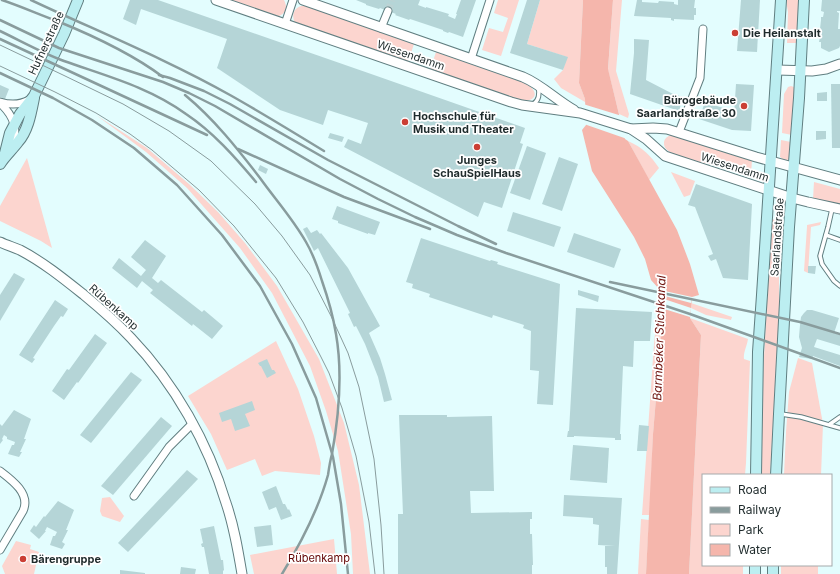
<svg xmlns="http://www.w3.org/2000/svg" width="840" height="574" font-family="Inter,sans-serif">
<rect width="100%" height="100%" fill="#e3fdfe"/>
<g fill="#fcd5cf">
<path d="M228,0H284C288,8 286,14 277,17Z"/>
<path d="M498,0H519L501,56L482,50L489,28L503,32L508,18L494,13Z"/>
<path d="M540,0H583L579,83L585,99V102L561,88L554,79L563,70L567,57L527,44Z"/>
<path d="M613,0H622L616,71L629,114L628,118L619,114L608,70Z"/>
<path d="M786,0H800L797,43H787L788,12Z"/>
<path d="M301,6H305L414,44L408,62L295,23C291,15 294,8 301,6Z"/>
<path d="M436,52L525,83C539,91 538,101 521,101L430,70Z"/>
<path d="M791,86L794,87L795,90L792,135L782,133L784,94L788,87Z"/>
<path d="M96,115L147,148L189,184L218,212L245,243L277,286L319,359L344,423L359,485L370,574H353L351,534L338,451L326,411L310,366L272,293L240,248L187,188L146,152Z"/>
<path d="M673,134L752,160L751,175L749,176C736,172 722,167 708,164C698,161 662,157 664,142C665,137 669,136 673,134Z"/>
<path d="M781,140L791,142L790,159L787,160H784L780,157Z"/>
<path d="M628,141C642,147 651,156 659,168L649,180Z"/>
<path d="M27,158L52,248L41,241L0,221V206Z"/>
<path d="M671,172L695,181L690,195L684,197Z"/>
<path d="M814,182L840,189V205L813,199Z"/>
<path d="M772,219L781,222L779,274V315L770,475H760C761,390 767,304 772,219Z"/>
<path d="M821,222L820,225L811,227L808,273L804,271L807,227V225Z"/>
<path d="M691,303L732,317L731,320L706,315L691,308Z"/>
<path d="M658,306L661,308L658,310L661,339L653,434L650,515H642L654,344Z"/>
<path d="M690,318L748,339C747,346 743,353 744,359L750,361L746,463L745,475H703V565H743V574H689L701,335Z"/>
<path d="M276,341L298,389L314,436L321,463L320,475L275,471L262,476L255,459L227,470L211,434L188,396Z"/>
<path d="M798,358L812,363L823,424L821,475H784L786,432L789,392Z"/>
<path d="M110,497L124,516L120,522L102,516L100,511L102,498Z"/>
<path d="M641,519L649,520L646,574H638Z"/>
<path d="M334,539L337,574H254L250,555Z"/>
<path d="M16,541L31,545L30,549L39,552L34,574H5L2,566Z"/>
<rect x="781" y="565" width="37" height="9"/>
</g>
<path fill="#f5b6ac" d="M583,0H613L608,69L625,139L628,141L677,230L690,264L699,295L692,297L690,318L701,335L689,574H646L653,434L661,339L658,310L661,308L660,290L651,280L645,259L634,237L592,171L582,130L586,125L585,99L579,83Z"/>
<g fill="#e3fdfe">
<path d="M583,104L622,116L626,138L630,140L584,124Z"/>
<path d="M660,290L692,297L691,303L661,295Z"/>
<path d="M661,298L691,308L690,317L661,308Z"/>
</g>
<g fill="#b5d5d7">
<path d="M130,0H158L374,75L525,128L520,143L523,144L502,208L484,202L478,217L344,147L348,139L361,144L368,123L328,110L323,125L280,110L217,68L227,39L141,9L136,25L123,19Z"/>
<path d="M356,0H420L418,5L426,8V7L449,14L448,16L455,19L457,14H456L461,0H476L463,37L449,32L448,33L443,31V30L410,19L409,20L395,15L396,14L380,8L379,9L366,5V4Z"/>
<path d="M527,0H540L527,44L568,57L563,70L510,53Z"/>
<path d="M637,0H642V2L658,3L659,1L674,2V4L678,5V0H695L694,8H696V15H694V20L674,19V21L671,20V18L634,16Z"/>
<path d="M741,0H760L757,52L737,51Z"/>
<path d="M822,0H840V11H837V12L839,13L838,29H840V46L839,48L829,52L821,48V42H819L820,37L821,34H822V30L820,29L821,20V17H823L824,12L821,11Z"/>
<path d="M634,39L649,40L646,80L673,94L683,97L679,111L630,94L634,53Z"/>
<path d="M736,84L754,85L751,131L732,130L699,119L705,102L729,110V113L734,114Z"/>
<path d="M831,84H840V148H832Z"/>
<path d="M0,85L9,89L5,99L0,97Z"/>
<path d="M827,92V101H817V93Z"/>
<path d="M816,131H826V139L816,140Z"/>
<path d="M330,133L344,137L342,142L328,138Z"/>
<path d="M527,146L546,153L530,200L510,193Z"/>
<path d="M559,157L578,164L562,211L542,204Z"/>
<path d="M260,165L268,169L266,174L258,170Z"/>
<path d="M696,184L752,204L748,280L723,278L716,259L711,261L708,256L713,254L695,207L688,205Z"/>
<path d="M337,206L380,222L375,235L368,233V234L338,223V221L332,219Z"/>
<path d="M513,212L561,227L554,247L507,231Z"/>
<path d="M307,227L311,233L317,230L320,234L321,233L348,268L380,326L369,333L380,358L385,374L392,400L384,402L378,377L365,344L356,326L354,327L348,314L350,313L318,248L314,251L303,229Z"/>
<path d="M574,233L621,249L614,268L567,252Z"/>
<path d="M421,238L490,261L491,260L498,262L497,264L560,284L553,405L537,404L539,371L530,370L531,331L523,328L524,325L493,315L492,318L429,297L430,294L412,288L413,284L406,282Z"/>
<path d="M145,240L166,256L152,278L158,283L161,280L202,312L204,310L223,326L212,339L193,324L192,326L150,293L153,290L142,281L137,288L112,268L119,258L141,276L146,270L131,257Z"/>
<path d="M808,266H816L815,274L808,273Z"/>
<path d="M14,273L25,279L0,321V295Z"/>
<path d="M578,290L599,296L598,302L578,295Z"/>
<path d="M55,300L68,309L63,317L61,316L54,326L33,358L35,359L32,363L19,355Z"/>
<path d="M576,308L652,312L650,341H634L633,367L623,366L620,434H621V440H615V438L574,436V437H567L568,431H569Z"/>
<path d="M807,310H812L839,318L834,333L840,335V346L817,339L814,347L840,355V366L813,356L812,359L799,357L802,348L799,337L800,325L801,317L804,313Z"/>
<path d="M95,334L107,343L78,383L77,382L64,400L52,391L67,369L69,370Z"/>
<path d="M267,359L272,370H274L276,373L267,378L261,366H260L258,363Z"/>
<path d="M131,372L142,380L91,443L80,435Z"/>
<path d="M252,401L255,410L245,414L250,426L235,431L231,419L222,422L219,413Z"/>
<path d="M14,410L31,419L24,439H26L20,452H22L19,457L8,454L12,445H14L15,442L7,439V437L4,435L2,439L3,440L0,444V424L2,426Z"/>
<path d="M399,415H447V417L492,416L494,491H470L471,513L532,512V519H530V534H532L533,565H532V574H398V514H403Z"/>
<path d="M161,417L172,426L113,495L101,486Z"/>
<path d="M639,425L649,426L647,451H637Z"/>
<path d="M573,445L609,448L607,483L570,480Z"/>
<path d="M187,470L198,479L128,552L118,543Z"/>
<path d="M276,486L283,504H285L288,510L289,509L292,516L281,520L276,507L269,510L262,492Z"/>
<path d="M564,495L622,498L617,574H607V567H605V546H615L598,545L599,525L593,524V518L563,516Z"/>
<path d="M58,501L74,510L66,530H68L62,542L65,544L62,549L50,545L53,536H55L57,532L47,527L45,531H46L39,539L30,531L34,525L36,527L44,516L45,517Z"/>
<path d="M271,525L273,545L257,547L254,527Z"/>
<path d="M214,526L221,560H223L224,570L223,571V574H209L204,547H202L201,544L203,543L200,529Z"/>
<path d="M181,567L196,569L195,574H180Z"/>
<path d="M120,570L145,573V574H120Z"/>
</g>
<g fill="none" stroke-linecap="round" stroke-linejoin="round">
<path stroke="#bcd3d4" stroke-width="7" stroke-dasharray="7 3.5" stroke-linecap="butt" d="M388,11L392,0"/>
<defs>
<g id="service">
<path d="M533,104C539,101 540,93 538,87"/>
<path d="M832,209L828,227L820,256L822,264L834,281L840,286"/>
<path d="M826,235L840,240"/>
<path d="M781,414L801,417L840,428"/>
<path d="M830,424L840,417"/>
</g>
<g id="minor">
<path d="M285,24L293,0"/>
<path d="M381,28L388,11"/>
<path d="M471,59L490,0"/>
<path d="M0,102C10,105 20,105 29,100"/>
<path d="M0,103C14,116 19,129 11,148"/>
<path d="M679,132L700,78L703,29"/>
<path d="M0,471C12,480 31,494 23,511L0,550"/>
<path d="M134,496L169,447L193,423"/>
</g>
<g id="tertiary">
<path d="M216,0L511,102L522,105L580,113L631,129L646,139L665,156L674,159L792,198L808,202L840,209"/>
<path d="M303,0L523,77C542,85 556,100 574,110"/>
<path d="M777,70L812,71L826,69L840,64"/>
<path d="M631,129L653,128L667,129L756,157L840,180"/>
<path d="M0,242C6,245 13,247 20,250C43,262 64,279 84,295C101,309 117,323 131,338C175,384 208,443 226,503C234,526 238,550 242,574"/>
</g>
<g id="secondary">
<path d="M4,157L10,133L20,114L34,96L64,34L78,0"/>
<path d="M0,164C5,156 12,150 18,142C28,131 31,113 34,98"/>
<path d="M756,475L758,352L762,295L781,0"/>
<path d="M776,475L779,414L789,227L799,98L804,0"/>
<path d="M755,574V565"/>
<path d="M773,574V565"/>
</g>
</defs>
<use href="#service" stroke="#607e80" stroke-width="5.5"/>
<use href="#minor" stroke="#607e80" stroke-width="9"/>
<use href="#tertiary" stroke="#607e80" stroke-width="11"/>
<use href="#secondary" stroke="#607e80" stroke-width="12"/>
<use href="#service" stroke="#fff" stroke-width="3.5"/>
<use href="#minor" stroke="#fff" stroke-width="7"/>
<use href="#tertiary" stroke="#fff" stroke-width="9"/>
<use href="#secondary" stroke="#bceef1" stroke-width="10"/>
<g stroke="#899c9d" stroke-width="1">
<path d="M0,45L63,75L123,104L169,131L211,161L255,204L282,236L310,275L331,316L348,353L359,387L374,459L381,525L384,574"/>
<path d="M0,66L55,92L96,113L130,134L152,150L199,190L234,226L276,278L303,322L321,357L329,373L342,408L356,456L369,522L375,574"/>
</g>
<g stroke="#899c9d" stroke-width="2.5">
<path d="M2,0C20,6 38,14 57,21C94,36 131,53 163,77"/>
<path d="M31,0C97,31 166,59 230,95C262,113 293,132 324,151"/>
<path d="M0,20L59,48L163,82L189,93L215,106L340,179L378,199L415,217L457,235L506,253L690,314L840,368"/>
<path d="M0,31C21,41 42,53 64,61C106,76 149,87 186,114C213,132 235,157 256,182"/>
<path d="M0,39L207,135"/>
<path d="M0,73L53,98L92,120L134,148L177,185L222,235L260,286L292,344L316,398L333,457L341,504L348,574"/>
<path d="M159,75L170,78L204,91L230,104L328,160L458,226L496,244"/>
<path d="M185,95C214,119 237,148 260,178C275,199 293,219 306,242C313,254 318,268 322,281C328,298 333,316 336,334C343,374 339,415 332,454C330,461 329,468 328,475C318,511 301,543 282,574"/>
<path d="M238,149L344,197L430,229"/>
<path d="M610,282L800,322L840,334"/>
</g>
</g>
<g fill="#cb3e34" stroke="#fff" stroke-width="1.5">
<circle cx="735" cy="33" r="4"/>
<circle cx="744" cy="106" r="4"/>
<circle cx="405" cy="122" r="4"/>
<circle cx="477" cy="147" r="4"/>
<circle cx="23" cy="559" r="4"/>
</g>
<g text-anchor="middle" dominant-baseline="central" stroke-width="3.5" stroke-linejoin="round" paint-order="stroke">
<g font-size="11" font-weight="bold" fill="#1f2b2c" stroke="#fff" text-anchor="start">
<text x="743" y="33">Die Heilanstalt</text>
<text x="736" y="100" text-anchor="end">Bürogebäude<tspan x="736" dy="13">Saarlandstraße 30</tspan></text>
<text x="413" y="116">Hochschule für<tspan x="413" dy="13">Musik und Theater</tspan></text>
<text x="477" y="160" text-anchor="middle">Junges<tspan x="477" dy="13">SchauSpielHaus</tspan></text>
<text x="31" y="559">Bärengruppe</text>
</g>
<g font-size="11" fill="#1f2b2c" stroke="#fff">
<text transform="translate(46 43) rotate(-65)">Hufnerstraße</text>
<text transform="translate(411 55) rotate(19)">Wiesendamm</text>
<text transform="translate(735 167) rotate(18)">Wiesendamm</text>
<text transform="translate(777 237) rotate(-86)">Saarlandstraße</text>
<text transform="translate(114 307) rotate(42)">Rübenkamp</text>
</g>
<g font-size="11" fill="#640606" stroke="#fff">
<text x="319" y="558">Rübenkamp</text>
</g>
<g font-size="12" font-style="italic" fill="#701611" stroke="#fff">
<text transform="translate(659 338) rotate(-88)">Barmbeker Stichkanal</text>
</g>
</g>
<rect x="702" y="474" width="130" height="92" fill="#ffffff" stroke="#a5aaab"/>
<rect x="710" y="487" width="20" height="6" fill="#bceef1" stroke="#a5aaab"/>
<text x="738" y="494" font-size="12" fill="#1f2b2c">Road</text>
<rect x="710" y="507" width="20" height="6" fill="#899c9d" stroke="#a5aaab"/>
<text x="738" y="514" font-size="12" fill="#1f2b2c">Railway</text>
<rect x="710" y="524" width="20" height="12" fill="#fcd5cf" stroke="#a5aaab"/>
<text x="738" y="534" font-size="12" fill="#1f2b2c">Park</text>
<rect x="710" y="544" width="20" height="12" fill="#f5b6ac" stroke="#a5aaab"/>
<text x="738" y="554" font-size="12" fill="#1f2b2c">Water</text>
</svg>
